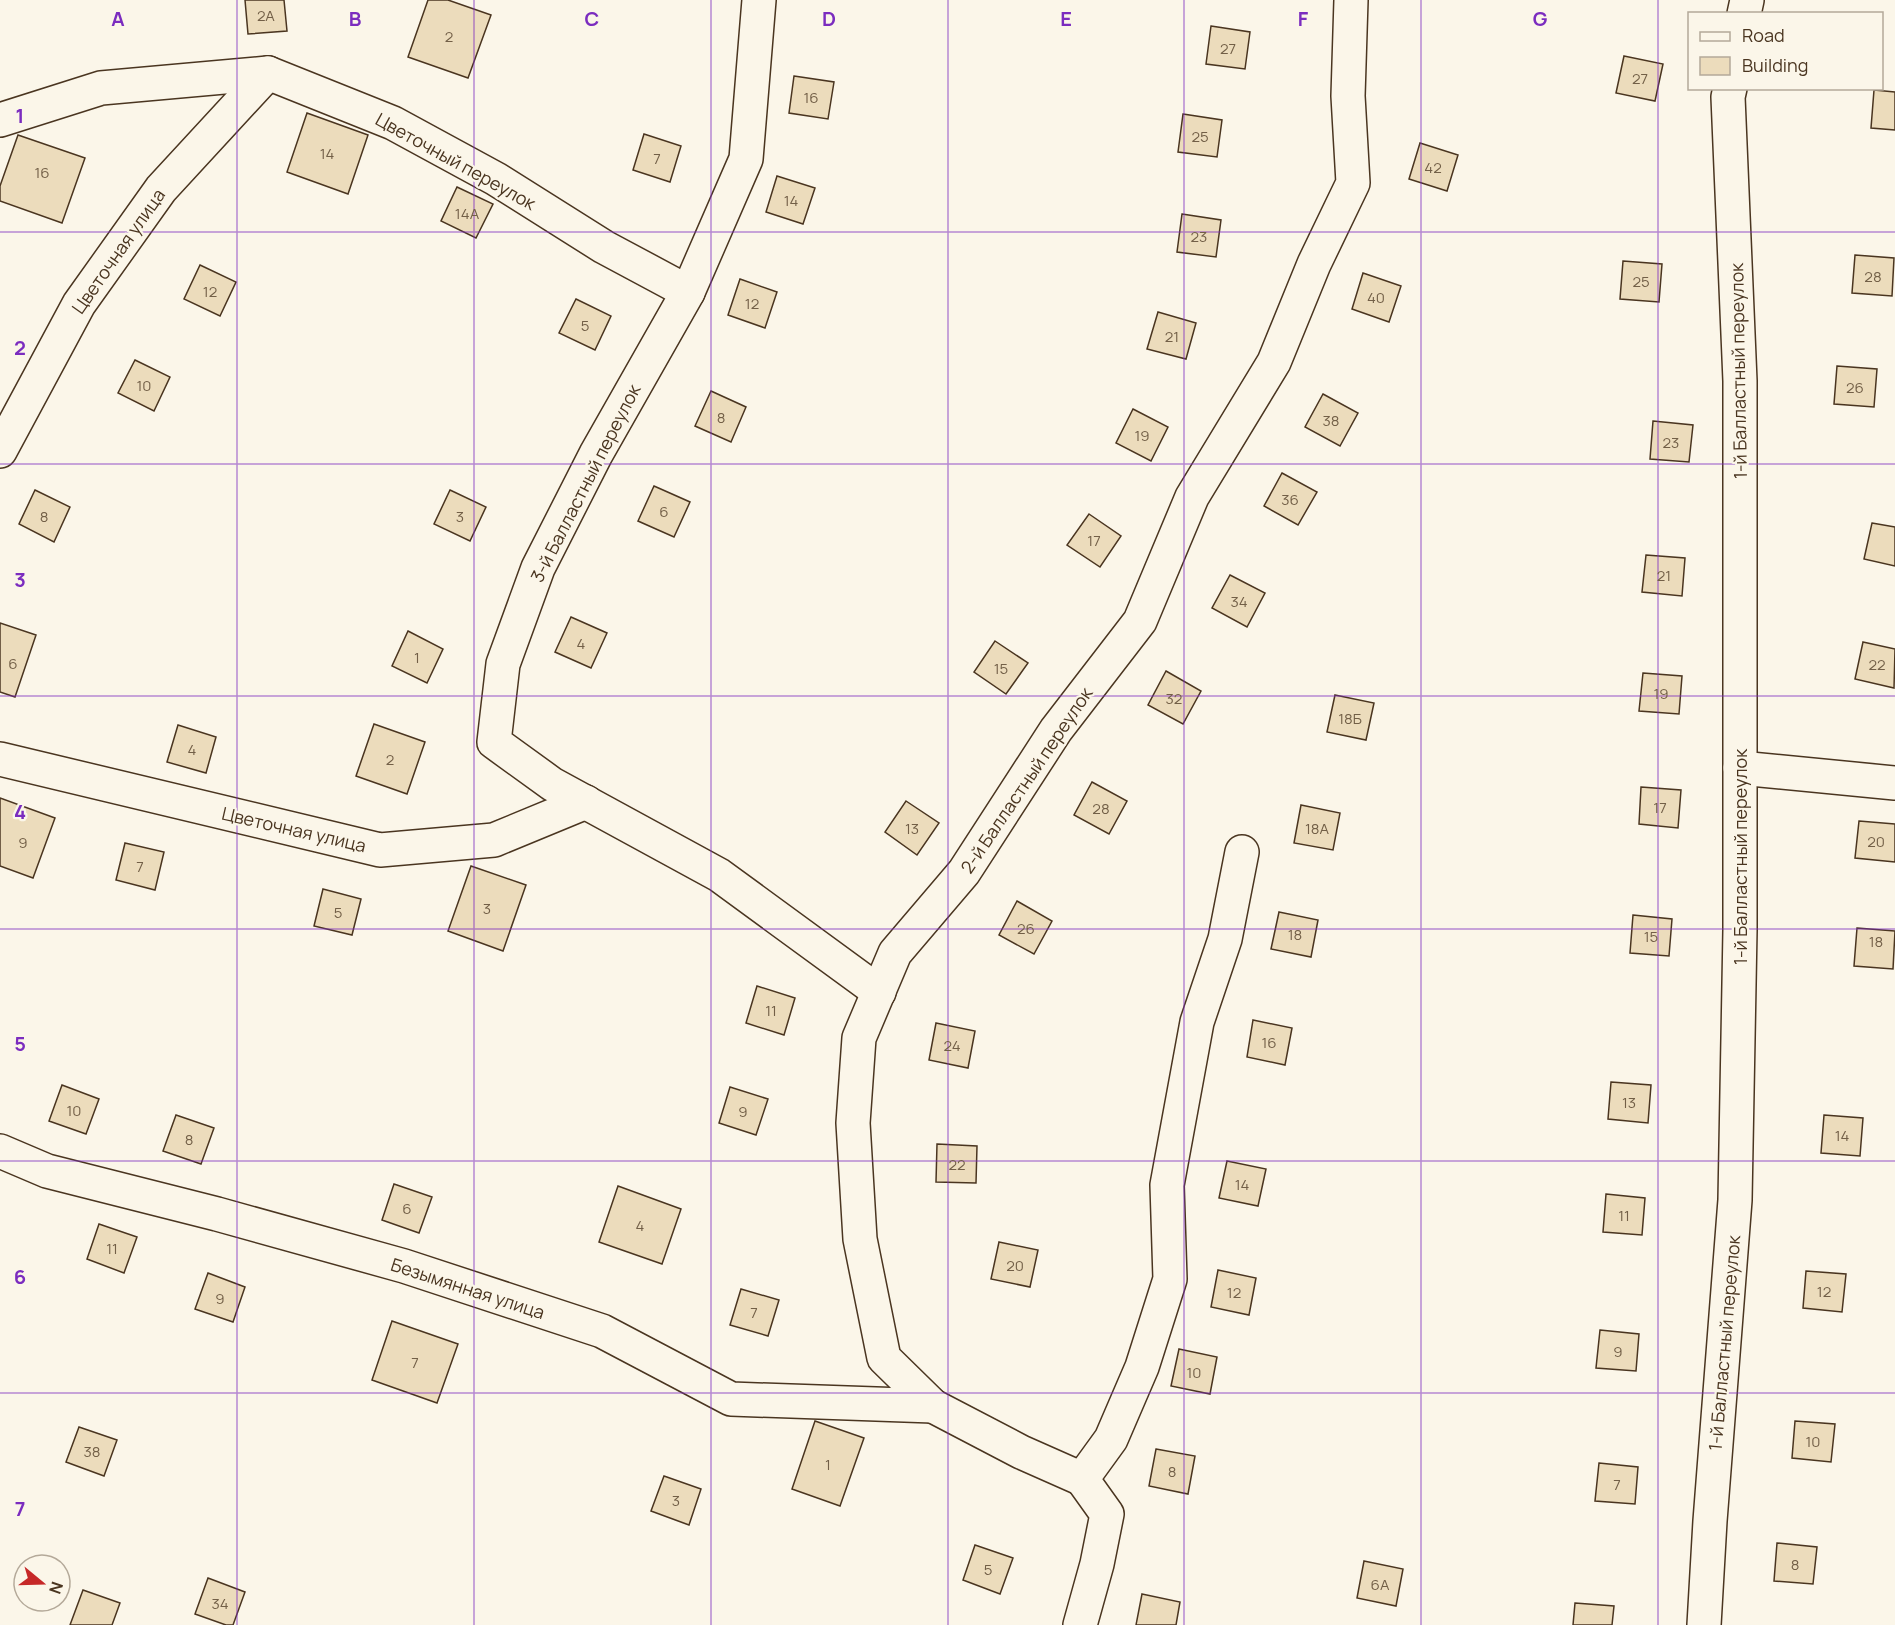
<svg xmlns="http://www.w3.org/2000/svg" width="1895" height="1625" font-family="Manrope,sans-serif">
<rect width="100%" height="100%" fill="#fbf6e9"/>
<g fill="#ecdcbc" stroke="#4a3520" stroke-width="1.5">
<path d="M245,0H284L287,31L248,34Z"/>
<path d="M428,0H448L491,15L468,78L408,57Z"/>
<path d="M1211,26L1250,32L1245,69L1206,64Z"/>
<path d="M1624,56L1663,64L1655,101L1616,93Z"/>
<path d="M794,76L834,82L828,119L789,113Z"/>
<path d="M1874,90L1895,92V130L1871,128Z"/>
<path d="M307,113L368,135L348,194L287,172Z"/>
<path d="M1183,114L1222,120L1217,157L1178,152Z"/>
<path d="M644,134L681,146L670,182L633,170Z"/>
<path d="M18,135L85,158L62,223L0,201V186Z"/>
<path d="M1420,143L1458,155L1447,191L1409,179Z"/>
<path d="M777,176L815,188L803,224L766,212Z"/>
<path d="M457,187L493,204L476,238L441,221Z"/>
<path d="M1182,214L1221,220L1216,257L1177,252Z"/>
<path d="M1855,255L1894,258L1892,296L1852,293Z"/>
<path d="M1623,261L1662,264L1659,302L1620,299Z"/>
<path d="M200,265L236,282L220,316L184,299Z"/>
<path d="M1363,273L1401,286L1389,322L1352,309Z"/>
<path d="M740,279L777,292L765,328L728,315Z"/>
<path d="M576,299L611,316L595,350L559,333Z"/>
<path d="M1158,312L1196,323L1186,359L1147,349Z"/>
<path d="M135,360L170,377L154,411L118,393Z"/>
<path d="M1837,366L1877,369L1874,407L1834,404Z"/>
<path d="M711,391L746,407L731,442L695,426Z"/>
<path d="M1323,394L1358,413L1340,446L1305,427Z"/>
<path d="M1133,409L1168,427L1151,461L1116,443Z"/>
<path d="M1653,421L1693,425L1689,462L1650,459Z"/>
<path d="M1282,473L1317,492L1298,525L1264,506Z"/>
<path d="M654,486L690,502L674,537L638,521Z"/>
<path d="M35,490L70,507L54,542L19,524Z"/>
<path d="M450,490L486,507L470,541L434,524Z"/>
<path d="M1089,514L1121,536L1100,567L1067,545Z"/>
<path d="M1872,523L1895,527V566L1864,559Z"/>
<path d="M1646,555L1685,558L1682,596L1642,592Z"/>
<path d="M1230,575L1265,593L1247,627L1212,608Z"/>
<path d="M571,617L607,633L591,668L555,652Z"/>
<path d="M0,623L36,635L15,697L0,692Z"/>
<path d="M408,631L443,649L427,683L392,666Z"/>
<path d="M995,641L1028,663L1006,694L974,672Z"/>
<path d="M1863,642L1895,649L1894,688L1855,679Z"/>
<path d="M1166,671L1201,691L1183,724L1148,705Z"/>
<path d="M1643,673L1682,676L1679,714L1639,711Z"/>
<path d="M1335,695L1374,703L1366,740L1327,732Z"/>
<path d="M374,724L425,742L407,794L356,776Z"/>
<path d="M178,725L216,737L206,773L167,762Z"/>
<path d="M1092,782L1127,801L1109,834L1074,815Z"/>
<path d="M1641,787L1681,790L1678,828L1639,824Z"/>
<path d="M0,798L55,818L33,878L0,866Z"/>
<path d="M906,801L939,823L917,855L885,832Z"/>
<path d="M1301,805L1340,813L1333,850L1294,843Z"/>
<path d="M1859,821L1895,824V862L1855,858Z"/>
<path d="M125,843L164,852L155,890L116,880Z"/>
<path d="M471,866L526,885L503,951L448,931Z"/>
<path d="M323,889L361,899L352,935L314,926Z"/>
<path d="M1017,901L1052,921L1034,954L999,935Z"/>
<path d="M1279,912L1318,920L1311,957L1271,949Z"/>
<path d="M1633,915L1672,919L1669,956L1630,953Z"/>
<path d="M1857,928L1895,931L1893,969L1854,966Z"/>
<path d="M757,986L795,998L784,1035L746,1023Z"/>
<path d="M1253,1020L1292,1028L1285,1065L1247,1057Z"/>
<path d="M936,1023L975,1031L968,1068L929,1060Z"/>
<path d="M1611,1082L1651,1085L1648,1123L1608,1119Z"/>
<path d="M62,1085L99,1099L86,1134L49,1121Z"/>
<path d="M730,1087L768,1099L756,1135L719,1123Z"/>
<path d="M176,1115L214,1128L201,1164L163,1151Z"/>
<path d="M1824,1115L1863,1118L1860,1156L1821,1153Z"/>
<path d="M937,1144L977,1146L976,1183L936,1182Z"/>
<path d="M1227,1161L1266,1169L1258,1206L1219,1198Z"/>
<path d="M394,1184L432,1197L419,1233L382,1220Z"/>
<path d="M618,1186L681,1209L662,1264L599,1242Z"/>
<path d="M1606,1194L1645,1198L1642,1235L1603,1232Z"/>
<path d="M99,1224L137,1237L124,1273L87,1259Z"/>
<path d="M999,1242L1038,1250L1030,1287L991,1279Z"/>
<path d="M1218,1270L1256,1278L1249,1315L1211,1307Z"/>
<path d="M1806,1271L1846,1274L1842,1312L1803,1308Z"/>
<path d="M208,1273L245,1287L233,1322L195,1309Z"/>
<path d="M741,1289L779,1300L768,1336L730,1325Z"/>
<path d="M392,1321L458,1344L437,1403L372,1380Z"/>
<path d="M1600,1330L1639,1334L1636,1371L1596,1368Z"/>
<path d="M1179,1349L1217,1357L1210,1394L1171,1386Z"/>
<path d="M815,1421L864,1438L840,1506L792,1489Z"/>
<path d="M1795,1421L1835,1424L1831,1462L1792,1458Z"/>
<path d="M79,1427L117,1440L104,1476L66,1462Z"/>
<path d="M1156,1449L1195,1456L1188,1494L1149,1486Z"/>
<path d="M1599,1463L1638,1467L1635,1504L1595,1501Z"/>
<path d="M664,1476L701,1489L689,1525L651,1511Z"/>
<path d="M1777,1543L1817,1547L1813,1584L1774,1581Z"/>
<path d="M975,1545L1013,1558L1000,1594L963,1580Z"/>
<path d="M1364,1561L1403,1569L1396,1606L1357,1598Z"/>
<path d="M208,1578L245,1592L233,1625H226L195,1614Z"/>
<path d="M83,1590L120,1603L112,1625H70Z"/>
<path d="M1142,1594L1180,1602L1176,1625H1136Z"/>
<path d="M1575,1603L1614,1606L1612,1625H1573Z"/>
</g>
<g fill="none" stroke-linecap="round" stroke-linejoin="round">
<defs>
<g id="minor">
<path d="M759,0L746,159L688,292L596,454L538,568L503,664L494,742L552,784L719,875L879,992"/>
<path d="M1744,14L1747,0"/>
<path d="M0,120L101,88L268,73L393,123L496,179L604,247L688,292"/>
<path d="M0,451L79,304L161,189L268,73"/>
<path d="M0,759L380,850L494,840L586,802"/>
<path d="M1740,768L1895,783"/>
<path d="M0,1151L47,1171L217,1214L404,1266L602,1331L731,1399L933,1406"/>
<path d="M1082,1479L1021,1452L933,1406L884,1358L860,1239L853,1123L859,1038L895,953L964,872L1056,730L1140,621L1192,497L1274,362L1314,264L1353,183L1348,96L1351,0"/>
<path d="M1080,1625L1097,1564L1107,1514L1082,1479L1111,1439L1142,1367L1170,1279L1167,1185L1197,1022L1225,939L1242,852"/>
<path d="M1704,1625L1710,1521L1735,1200L1740,930V381L1728,97L1730,88"/>
</g>
</defs>
<use href="#minor" stroke="#4a3520" stroke-width="36"/>
<use href="#minor" stroke="#fbf6e9" stroke-width="33"/>
</g>
<path fill="none" stroke="#7b2cbf" stroke-width="1.5" stroke-opacity="0.55" d="M237,0V1625M474,0V1625M711,0V1625M948,0V1625M1184,0V1625M1421,0V1625M1658,0V1625M0,232H1895M0,464H1895M0,696H1895M0,929H1895M0,1161H1895M0,1393H1895"/>
<g text-anchor="middle" dominant-baseline="central" stroke-width="4.5" stroke-linejoin="round" paint-order="stroke">
<g font-size="15" fill="#725f47">
<text x="266" y="15">2А</text>
<text x="449" y="36">2</text>
<text x="1228" y="48">27</text>
<text x="1640" y="78">27</text>
<text x="811" y="97">16</text>
<text x="1200" y="136">25</text>
<text x="327" y="153">14</text>
<text x="657" y="158">7</text>
<text x="1433" y="167">42</text>
<text x="42" y="172">16</text>
<text x="791" y="200">14</text>
<text x="467" y="213">14А</text>
<text x="1199" y="236">23</text>
<text x="1873" y="276">28</text>
<text x="1641" y="281">25</text>
<text x="210" y="291">12</text>
<text x="1376" y="297">40</text>
<text x="752" y="303">12</text>
<text x="585" y="325">5</text>
<text x="1172" y="336">21</text>
<text x="144" y="385">10</text>
<text x="1855" y="387">26</text>
<text x="721" y="417">8</text>
<text x="1331" y="420">38</text>
<text x="1142" y="435">19</text>
<text x="1671" y="442">23</text>
<text x="1290" y="499">36</text>
<text x="664" y="511">6</text>
<text x="44" y="516">8</text>
<text x="460" y="516">3</text>
<text x="1094" y="540">17</text>
<text x="1664" y="575">21</text>
<text x="1239" y="601">34</text>
<text x="581" y="643">4</text>
<text x="417" y="657">1</text>
<text x="13" y="663">6</text>
<text x="1877" y="664">22</text>
<text x="1001" y="668">15</text>
<text x="1661" y="693">19</text>
<text x="1174" y="698">32</text>
<text x="1350" y="718">18Б</text>
<text x="192" y="749">4</text>
<text x="390" y="759">2</text>
<text x="1660" y="807">17</text>
<text x="1101" y="808">28</text>
<text x="912" y="828">13</text>
<text x="1317" y="828">18А</text>
<text x="1876" y="841">20</text>
<text x="23" y="842">9</text>
<text x="140" y="866">7</text>
<text x="487" y="908">3</text>
<text x="338" y="912">5</text>
<text x="1026" y="928">26</text>
<text x="1295" y="934">18</text>
<text x="1651" y="936">15</text>
<text x="1876" y="941">18</text>
<text x="771" y="1010">11</text>
<text x="1269" y="1042">16</text>
<text x="952" y="1045">24</text>
<text x="1629" y="1102">13</text>
<text x="74" y="1110">10</text>
<text x="743" y="1111">9</text>
<text x="1842" y="1135">14</text>
<text x="189" y="1139">8</text>
<text x="957" y="1164">22</text>
<text x="1242" y="1184">14</text>
<text x="407" y="1208">6</text>
<text x="1624" y="1215">11</text>
<text x="640" y="1225">4</text>
<text x="112" y="1248">11</text>
<text x="1015" y="1265">20</text>
<text x="1824" y="1291">12</text>
<text x="1234" y="1292">12</text>
<text x="220" y="1298">9</text>
<text x="754" y="1312">7</text>
<text x="1618" y="1351">9</text>
<text x="415" y="1362">7</text>
<text x="1194" y="1372">10</text>
<text x="1813" y="1441">10</text>
<text x="92" y="1451">38</text>
<text x="828" y="1464">1</text>
<text x="1172" y="1471">8</text>
<text x="1617" y="1484">7</text>
<text x="676" y="1500">3</text>
<text x="1795" y="1564">8</text>
<text x="988" y="1569">5</text>
<text x="1380" y="1584">6А</text>
<text x="220" y="1603">34</text>
</g>
<g font-size="18" fill="#4a3520" stroke="#fbf6e9">
<text transform="translate(456 161) rotate(29)">Цветочный переулок</text>
<text transform="translate(118 251) rotate(-55)">Цветочная улица</text>
<text transform="translate(1738 371) rotate(-91)">1-й Балластный переулок</text>
<text transform="translate(585 483) rotate(-63)">3-й Балластный переулок</text>
<text transform="translate(1026 780) rotate(-56)">2-й Балластный переулок</text>
<text transform="translate(294 829) rotate(13)">Цветочная улица</text>
<text transform="translate(1740 857) rotate(-90)">1-й Балластный переулок</text>
<text transform="translate(468 1288) rotate(18)">Безымянная улица</text>
<text transform="translate(1724 1343) rotate(-85)">1-й Балластный переулок</text>
</g>
</g>
<g font-size="20" text-anchor="middle" font-weight="bold" fill="#7b2cbf" stroke="#fbf6e9" stroke-width="4.5" stroke-linejoin="round" paint-order="stroke">
<text x="118" y="26">A</text>
<text x="355" y="26">B</text>
<text x="592" y="26">C</text>
<text x="829" y="26">D</text>
<text x="1066" y="26">E</text>
<text x="1303" y="26">F</text>
<text x="1540" y="26">G</text>
<text x="20" y="123">1</text>
<text x="20" y="355">2</text>
<text x="20" y="587">3</text>
<text x="20" y="819">4</text>
<text x="20" y="1051">5</text>
<text x="20" y="1284">6</text>
<text x="20" y="1516">7</text>
</g>
<rect x="1688" y="12" width="195" height="78" fill="#fbf6e9" stroke="#b4a999" stroke-width="1.5"/>
<rect x="1700" y="32" width="30" height="9" fill="#fbf6e9" stroke="#b4a999" stroke-width="1.5"/>
<text x="1742" y="42" font-size="18" fill="#4a3520">Road</text>
<rect x="1700" y="57" width="30" height="18" fill="#ecdcbc" stroke="#b4a999" stroke-width="1.5"/>
<text x="1742" y="72" font-size="18" fill="#4a3520">Building</text>
<g transform="translate(42 1583) rotate(109)"><circle r="28" fill="#fbf6e9" stroke="#b4a999" stroke-width="1.5"/>
<path d="M0-4.5L10 22L0 15L-10 22Z" fill="#c62828"/>
<text y="-9" font-size="16" font-weight="bold" text-anchor="middle" fill="#4a3520">N</text>
</g>
</svg>
